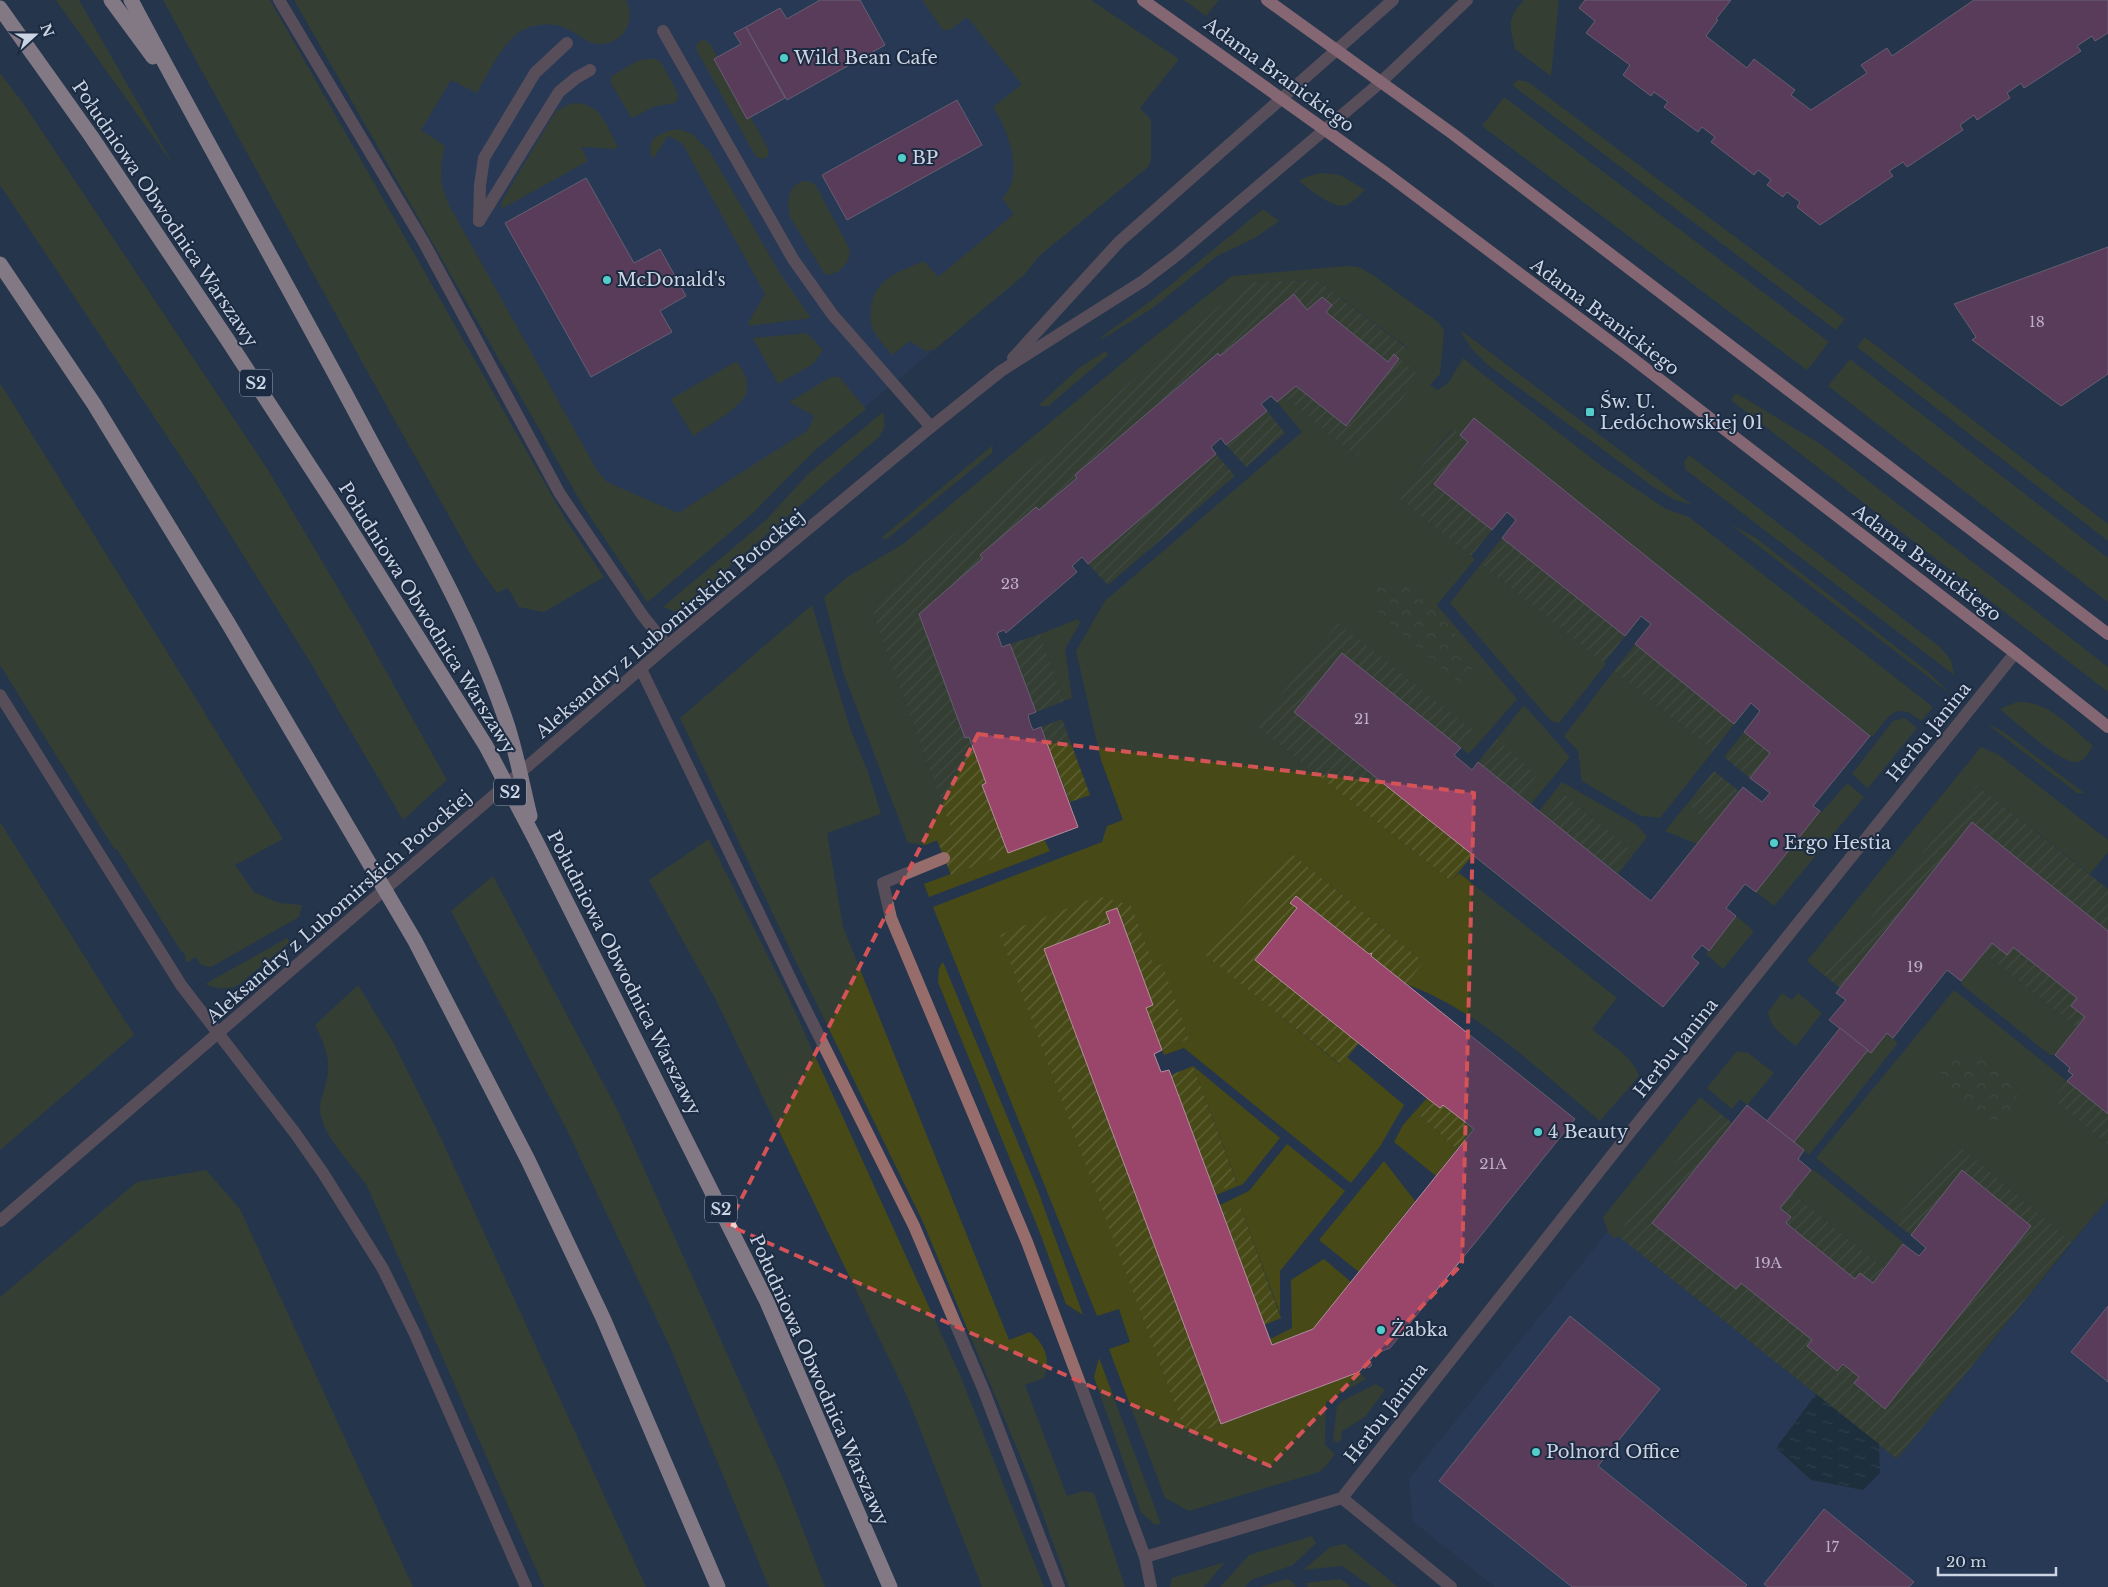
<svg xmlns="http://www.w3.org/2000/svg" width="2108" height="1587" font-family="'Libre Baskerville',serif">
<defs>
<pattern id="park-crowns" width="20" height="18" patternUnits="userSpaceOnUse" patternTransform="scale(1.25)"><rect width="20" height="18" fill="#474a16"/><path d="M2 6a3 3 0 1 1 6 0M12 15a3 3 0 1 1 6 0" fill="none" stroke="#606338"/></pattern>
<pattern id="garden-furrows" width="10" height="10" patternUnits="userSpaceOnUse" patternTransform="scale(1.25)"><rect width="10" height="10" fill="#474a16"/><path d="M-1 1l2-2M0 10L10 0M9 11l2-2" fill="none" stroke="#606338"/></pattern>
<pattern id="water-ripples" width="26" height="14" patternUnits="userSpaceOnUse" patternTransform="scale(1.25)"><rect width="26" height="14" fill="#16282a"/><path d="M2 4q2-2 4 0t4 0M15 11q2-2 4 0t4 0" fill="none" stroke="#374649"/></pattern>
</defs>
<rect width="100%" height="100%" fill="#25354d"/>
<g fill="#2c3f5d">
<path d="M495,0H955L1146,113L1151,120V160L1148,167L1039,256L1024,275L861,410L651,591L362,66Z"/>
<path d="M2108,1199V1587H1495L1413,1521L1409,1479L1610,1229L1897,1459Z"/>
</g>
<g fill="#474a16">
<path d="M56,0H79L174,166Z"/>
<path d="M163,0H270L564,517L604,577L544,612L519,607L508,588L497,593L475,562L367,371Z"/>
<path d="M294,0H626C638,23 620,49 593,43C585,41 578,34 570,30C556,23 539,23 525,29C504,38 488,74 477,93L451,80L421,130L445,146C439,167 440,185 449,205L598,472L607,482L678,513L808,430L814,416L789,402L831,377H839L866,409L815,450L753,513L648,602L646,600L583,506Z"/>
<path d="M922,0H1091L1179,59L1140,108L1151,120V160L1148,167L1039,256L1024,275L934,350L925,351L910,341L892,355C886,347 878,339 873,330C870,322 870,315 871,307C875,278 901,271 924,261L938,277L1014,214L1002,198C1026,175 1008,131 993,107L1022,84L967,17L950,30H943Z"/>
<path d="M1184,0H1219L1206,16Z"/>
<path d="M1524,0H1559L1551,76L1515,49C1510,25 1506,20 1524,0Z"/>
<path d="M702,40H705L711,45L767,147C770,153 769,157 763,159L756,157L697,51L696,44Z"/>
<path d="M646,59H656L661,62L678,94L677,100L675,103L655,106L632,118L610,82L612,76L637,61Z"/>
<path d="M0,73L23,103L268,470L364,632L447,780L403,820L309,660L198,483L0,185Z"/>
<path d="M1518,80L1528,82L1845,319L1836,330L1512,85Z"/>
<path d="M1504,97L1829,342L1807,370L1482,126Z"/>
<path d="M572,103C601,102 606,125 618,147L616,149L581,147L588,161L501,209L502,201L556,111Z"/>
<path d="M679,129L692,134L710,152L781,275L811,318L748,326L749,321L765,294L682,143L668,136L653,159C642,139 663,131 679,129Z"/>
<path d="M1322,173L1340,175L1365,190C1359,195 1354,202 1346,205C1331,209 1311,189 1299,181L1306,177Z"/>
<path d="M807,181L815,184L849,248C852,261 841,273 828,275L824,273L790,217C787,202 787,183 807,181Z"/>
<path d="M1263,209L1279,221L1255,238L1217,256L1153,308L1102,339L1100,338L1153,299Z"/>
<path d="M1348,266L1358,267L1370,273L1438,322L1444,331L1440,374L1430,385L1438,390L1449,382L1463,358L1475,368L1603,467L1666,509L1689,517L1933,707L1921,721C1895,699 1889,717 1872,737L1474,418L1460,435L1452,429L1396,496L1475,559L1437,605L1517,699L1469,754L1461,748L1473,730L1256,726L1451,881L1459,873L1617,998L1592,1029C1608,1043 1633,1056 1639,1076L1600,1121C1539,1071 1482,1012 1406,984L1424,962L1290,852L1205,954L1340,1065L1347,1057L1404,1105L1379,1148L1351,1183L1184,1048L1164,1055L1162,1050L1189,1039L1161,964L1154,967L1131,905L1001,935L1187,1437L1359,1372L1366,1379L1326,1402L1325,1445L1335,1454L1326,1466L1319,1472L1189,1511L1165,1498L1109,1349L1130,1342L1119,1309L1097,1316L933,907L1102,842L1107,826L1123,820L1101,760L1076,651L1105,601L1302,432L1277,402L1284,396L1356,457L1399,359L1408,348L1317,280L1247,282L870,606L953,834L925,845L908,843L843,672L824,597L849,576L903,544L1149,341L1232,276Z"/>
<path d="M1460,330L1470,337L1692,505L1675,500L1652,486L1488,365L1471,348Z"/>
<path d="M807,333L823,350L813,364L778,384L753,338Z"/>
<path d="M1865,337L2108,524V541L1857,347Z"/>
<path d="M1106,351L1108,355L1052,403L1048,406H1038L1080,367Z"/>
<path d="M1850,359L2108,558V602L1828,386Z"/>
<path d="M737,361C742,370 749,379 747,391C743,408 707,426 693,436L671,399Z"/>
<path d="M0,383L283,839L235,865L254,892L279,903L302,905L299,917L211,967L201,965L196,957L186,963C184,957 188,954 181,951L117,849L115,850L0,665Z"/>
<path d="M1736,393L1822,445L2108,667V692L1731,400Z"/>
<path d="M883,412L885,426L879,437L677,612L663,607L765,521L808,474Z"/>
<path d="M993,445L992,453L887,539L881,538Z"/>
<path d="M1689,455L1940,647L1951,660L1954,675L1686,470L1684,462Z"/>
<path d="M1730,524L1756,538L1927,671L1953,696Z"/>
<path d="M1481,564L1606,664L1559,723L1551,721L1450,603Z"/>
<path d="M812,605L851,731L868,772L881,814L827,833L843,927L1009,1340L1030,1332C1044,1343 1052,1360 1044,1378L1025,1385L1067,1496L1083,1491L1094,1493L1125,1587H1069L1031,1482L923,1222L785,939L680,718Z"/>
<path d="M1078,619L1080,623L1065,649L1072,698L1064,701L1040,634Z"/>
<path d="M1614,671L1713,751L1660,818L1641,816L1582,781L1578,751L1564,736Z"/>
<path d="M2017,702C2048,700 2071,728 2093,746C2089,752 2085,761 2077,762C2062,765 2013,720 2000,709Z"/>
<path d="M1524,705L1570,757L1531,804L1521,796L1497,739Z"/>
<path d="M1905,718L1917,728L1868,788L1852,774L1893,721Z"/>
<path d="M1986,723L2004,732L2084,793H2077Z"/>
<path d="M1981,747L1999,755L2108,840V852L2090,874L1977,785L1824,975L1807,961Z"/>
<path d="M1562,782L1637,825L1647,837L1618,874L1616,872L1633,851L1564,794L1546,817L1539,811Z"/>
<path d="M1847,783L1864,797L1774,906L1756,892L1820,811L1822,812Z"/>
<path d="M1687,804L1712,826L1697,844L1665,831Z"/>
<path d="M0,822L134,1035L0,1150Z"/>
<path d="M709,839L786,992L960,1375L1044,1587H982L907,1396L716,1000L649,880Z"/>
<path d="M1044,839L1050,851L929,897L924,884Z"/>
<path d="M493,876L618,1111L785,1483L825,1587H769L670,1347L566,1128L451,911Z"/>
<path d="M1736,916L1754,931L1723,969L1706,954Z"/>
<path d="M287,938L290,942L237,986C225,990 217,989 205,984Z"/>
<path d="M1984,953L2077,1028L2055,1055H2050L1962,985L1961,981Z"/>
<path d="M943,962L1038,1191L1083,1315L1066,1304L1040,1233L938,982L939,968Z"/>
<path d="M358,985L393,1042L438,1132L646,1587H544L366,1184C351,1164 321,1134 320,1109C320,1100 324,1092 326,1083C332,1060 325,1045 315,1025Z"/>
<path d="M1954,990L2067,1081L2053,1099L2108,1145V1199L2072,1242L1959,1145L1893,1221L1816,1158Z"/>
<path d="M1782,993L1792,1000L1798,993L1822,1013L1796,1046C1784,1036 1771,1029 1768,1013Z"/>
<path d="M1887,1033L1898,1043L1809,1155L1794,1142L1868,1050L1871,1053Z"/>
<path d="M1737,1051L1748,1053L1774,1073L1747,1105L1740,1099L1732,1109L1707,1088Z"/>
<path d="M1193,1066L1280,1138L1243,1184L1216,1195L1215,1192L1237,1182Z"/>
<path d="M1700,1097L1717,1111L1615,1239L1608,1232L1603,1217Z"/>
<path d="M1427,1098L1432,1102L1420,1116L1457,1149L1436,1176L1394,1142L1403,1125Z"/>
<path d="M1287,1144L1345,1191L1280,1271V1313L1240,1206L1223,1213L1220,1205L1249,1191Z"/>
<path d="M1384,1161L1415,1201L1359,1272L1319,1240Z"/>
<path d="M206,1170L240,1209L413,1587H0V1297L137,1182Z"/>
<path d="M1811,1170H1814L1903,1242V1244L1884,1268L1792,1193Z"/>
<path d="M1324,1259L1351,1282L1313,1329L1272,1345L1270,1339L1292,1328L1291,1280Z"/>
<path d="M1099,1358L1161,1524H1154L1141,1512L1094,1377Z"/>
<path d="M1376,1384L1385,1390L1365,1417L1341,1432L1342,1438L1338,1443L1333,1440L1337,1406L1342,1401Z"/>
<path d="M1312,1536L1316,1543L1293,1565L1251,1580L1245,1587H1220L1249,1555Z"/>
<path d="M1345,1544L1398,1587H1372L1342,1566L1303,1570L1330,1547Z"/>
<path d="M1225,1562L1204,1587H1170L1172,1578Z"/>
<path d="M1286,1579L1292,1581L1296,1587H1260Z"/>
<path d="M1341,1579L1351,1587H1308L1305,1583Z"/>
</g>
<g fill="url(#park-crowns)">
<path d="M1394,580L1409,581L1434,607L1478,662L1462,685L1384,619C1372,604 1370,600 1381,582Z"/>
<path d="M1975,1054L2000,1068L2017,1091L2018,1104L2015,1114L2002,1122L1975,1115L1956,1100L1944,1087L1941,1073L1948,1057Z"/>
</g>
<g fill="url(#garden-furrows)">
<path d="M1317,280L1408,349L1400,359L1420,376L1356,457L1284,396L1296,386L1346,426L1399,359L1394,355L1388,362L1326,312L1332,305L1322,297L1307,310L1220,356L1217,353L1075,475L1077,478L1039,510L1036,508L980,555L983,558L919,614L965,738L969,737L986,783L982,785L1008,853L951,875L937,840L953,834L870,606L1247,282Z"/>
<path d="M1267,411L1285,433L1246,467L1226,445Z"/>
<path d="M1453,429L1468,442L1435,484L1492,530L1471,556L1396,496Z"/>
<path d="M1216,454L1235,476L1108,585L1088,564Z"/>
<path d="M1502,538L1625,636L1604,663L1481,564Z"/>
<path d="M1338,623L1474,731L1461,748L1295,712L1473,855L1451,881L1256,726Z"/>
<path d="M1040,634L1064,701L1036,712L1010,644Z"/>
<path d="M1635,644L1734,724L1713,751L1614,671Z"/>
<path d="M1062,719L1090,795L1070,802L1041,727Z"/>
<path d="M1744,732L1770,753L1750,778L1724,757Z"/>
<path d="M1497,739L1537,775L1521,796L1478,762Z"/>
<path d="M1714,771L1739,791L1712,826L1687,804Z"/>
<path d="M1977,785L2108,889V931L1972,822L1840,988L1824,975Z"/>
<path d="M1564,794L1633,851L1616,872L1546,817Z"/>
<path d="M1290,852L1424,962L1406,984L1371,956L1372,953L1369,954L1296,896L1290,902L1297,908L1359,1043L1341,1065L1204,954Z"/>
<path d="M1098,896L1131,905L1154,966L1162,964L1189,1039L1162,1050L1146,1008L1153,1005L1117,909L1110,923L1044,949L1221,1424L1187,1437L1000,935Z"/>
<path d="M1992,943L2007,954L2013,947L2077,998L2071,1006L2085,1017L2077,1028L1984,953Z"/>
<path d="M1193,1066L1237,1183L1215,1192L1171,1075Z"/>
<path d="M2067,1081L2108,1114V1145L2053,1099Z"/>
<path d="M1432,1102L1440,1108L1443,1105L1474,1129L1457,1149L1420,1116Z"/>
<path d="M1717,1111L1732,1123L1652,1223L1736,1289L1741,1283L1812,1340L1807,1346L1837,1370L1843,1364L1859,1377L1854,1384L1885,1408L2031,1226L1962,1171L1911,1235L1893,1221L1959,1145L2072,1242L1897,1459L1617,1235Z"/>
<path d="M1792,1193L1884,1268L1873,1283L1860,1273L1855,1279L1786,1223L1791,1217L1780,1208Z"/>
<path d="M1240,1206L1281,1318L1264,1325L1223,1213Z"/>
</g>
<path fill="url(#water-ripples)" d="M1816,1394L1879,1444L1880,1473L1863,1490L1811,1480L1776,1448Z"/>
<g fill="#9a466a" stroke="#b48f9c">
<path d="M820,0H860L885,45L787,100L746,27L780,8L787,19Z"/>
<path d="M1585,0H1731L1716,19L1718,20L1706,36L1747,68L1754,59L1795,90L1791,95L1811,110L1867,73L1861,65L1887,48L1892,56L1974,0H2108V33L2095,41L2092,36L2077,46L2081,51L2024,88L2021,83L2007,93L2010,98L1977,120L1974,115L1960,125L1963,130L1907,167L1903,162L1889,171L1893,176L1820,225L1797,207L1800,202L1787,192L1783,197L1767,185L1771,180L1758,170L1754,175L1711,142L1715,137L1702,127L1698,132L1664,107L1668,102L1654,92L1651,96L1623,75L1630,65L1586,33L1595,21L1579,8Z"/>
<path d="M746,27L785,98L747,119L714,59L741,44L734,33Z"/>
<path d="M957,100L982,145L847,220L822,175Z"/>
<path d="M586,178L634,263L660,249L686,296L660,311L672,332L591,377L505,223Z"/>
<path d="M2108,247V374L2061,406L1972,340L1976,337L1954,304Z"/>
<path d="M1294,294L1307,310L1322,297L1332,305L1326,312L1388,362L1394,354L1399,359L1346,426L1296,386L1277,402L1271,396L1261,404L1267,411L1226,445L1221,438L1211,447L1216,454L1088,564L1082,557L1072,566L1077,572L1006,633L1004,630L997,633L1002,647L1010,644L1036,712L1028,715L1030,723L1033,730L1041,727L1078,827L1008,853L982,785L986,783L969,737L965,738L919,614L983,558L980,555L1036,507L1039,510L1077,478L1075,475L1218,353L1220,356Z"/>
<path d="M1474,418L1870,736L1813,806L1820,811L1756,892L1745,884L1726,908L1736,916L1709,951L1702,945L1695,953L1692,957L1699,963L1663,1007L1294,712L1342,653L1461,748L1454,755L1472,770L1478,762L1651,901L1743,787L1762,802L1770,793L1750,778L1770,753L1744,732L1760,711L1751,703L1734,724L1635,644L1651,624L1641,616L1625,636L1502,538L1516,520L1507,512L1492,530L1434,484L1468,442L1460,435Z"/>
<path d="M1972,822L2108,931V1114L2067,1081L2073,1075L2068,1071L2070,1068L2055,1055L2085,1017L2071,1006L2077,998L2013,947L2007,955L1992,943L1961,981L1947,970L1893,1038L1887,1033L1871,1053L1829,1020L1846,1000L1836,993Z"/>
<path d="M1296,896L1369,954L1372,953L1371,956L1575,1119L1390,1348L1375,1354L1368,1362L1372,1365L1369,1368L1365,1365L1359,1372L1221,1424L1044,949L1110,923L1106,912L1117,908L1153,1005L1146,1008L1162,1050L1154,1054L1161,1072L1169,1070L1272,1345L1313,1329L1474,1129L1443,1105L1440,1108L1427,1098L1255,960L1297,908L1290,903Z"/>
<path d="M1840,1028L1868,1050L1794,1142L1767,1121Z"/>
<path d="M1747,1105L1804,1150L1798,1159L1811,1170L1780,1208L1791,1217L1786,1223L1855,1279L1860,1273L1873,1283L1903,1244L1919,1256L1926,1248L1911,1235L1962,1170L2031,1226L1885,1409L1854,1383L1859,1377L1843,1364L1837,1371L1807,1346L1812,1340L1741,1283L1736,1289L1652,1223Z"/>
<path d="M2108,1306V1382L2071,1352Z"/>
<path d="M1570,1316L1660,1389L1598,1466L1747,1585L1745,1587H1572L1439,1481Z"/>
<path d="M1824,1509L1914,1582L1909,1587H1768L1764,1584Z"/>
</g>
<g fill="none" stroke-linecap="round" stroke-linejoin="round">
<g stroke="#976d6b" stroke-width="12">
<path d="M279,0L423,241L560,494L643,616L667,646"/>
<path d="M663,31L793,259L832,314L931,427"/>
<path d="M479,221L480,185L484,158L535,73L567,43"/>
<path d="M479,221L559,92L576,78L590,70"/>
<path d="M1013,358L1119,242L1393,0"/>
<path d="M641,669L796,990L914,1226L984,1391L1059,1587"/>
<path d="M0,695L181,985L295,1133L323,1173L383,1269L415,1334L526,1587"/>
<path d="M944,858L883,883L891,918L1027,1242L1145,1557L1342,1498"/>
<path d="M0,1221L667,646L931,427L1001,371L1143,281L1177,255L1381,82L1467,0"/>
<path d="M1145,1557L1151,1587"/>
<path d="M1451,1587L1342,1498L1620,1145L2015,653"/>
</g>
<g stroke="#f8a4a0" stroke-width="12">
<path d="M1143,0L1387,174L1628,355L2015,653L2108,727"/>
<path d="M1267,0L1453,134L2108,634"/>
</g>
<g stroke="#f7cdcb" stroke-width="15">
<path d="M111,0L153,57"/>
<path d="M131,0C208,146 290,288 367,434C418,529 474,624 508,727C517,756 523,787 530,816"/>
<path d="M0,8L91,136L227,339L344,519L486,746L535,839L767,1302L890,1587"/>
<path d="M0,264L94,404L228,623L415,941L528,1160L603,1318L718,1587"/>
</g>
</g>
<path d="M0 0H2108V1587H0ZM978,734L1474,793L1462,1264L1270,1466L728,1225Z" fill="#25354d" fill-opacity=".55" fill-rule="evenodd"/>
<path fill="none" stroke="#d35357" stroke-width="4" stroke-dasharray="10 6" stroke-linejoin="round" d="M978,734L1474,793L1462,1264L1270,1466L728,1225Z"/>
<g fill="#53cdc9" stroke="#1c2b42" stroke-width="2">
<circle cx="784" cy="58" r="5"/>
<circle cx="902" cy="158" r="5"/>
<circle cx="607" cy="280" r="5"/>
<rect x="1585" y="407" width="10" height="10" rx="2.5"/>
<circle cx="1774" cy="843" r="5"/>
<circle cx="1538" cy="1132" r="5"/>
<circle cx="1381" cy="1330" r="5"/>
<circle cx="1536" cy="1452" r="5"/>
</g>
<g text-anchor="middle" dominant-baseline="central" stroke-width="4" stroke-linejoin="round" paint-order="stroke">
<g font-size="15" fill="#beb0c5">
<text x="2037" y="321">18</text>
<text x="1010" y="583">23</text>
<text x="1362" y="718">21</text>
<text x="1915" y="966">19</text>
<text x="1493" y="1163">21A</text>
<text x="1768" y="1262">19A</text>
<text x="1832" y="1546">17</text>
</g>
<g fill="#1c2b42" stroke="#96a1b3" stroke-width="1">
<rect x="240" y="369.5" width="32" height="27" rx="4"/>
<rect x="494" y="778.5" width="32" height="27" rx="4"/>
<rect x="705" y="1195.5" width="32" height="27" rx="4"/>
</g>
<g font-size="16" font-weight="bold" fill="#cad4e3">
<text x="256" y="383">S2</text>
<text x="510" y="792">S2</text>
<text x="721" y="1209">S2</text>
</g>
<g font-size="18" fill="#cad4e3" stroke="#1c2b42" text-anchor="start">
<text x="794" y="58">Wild Bean Cafe</text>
<text x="912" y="158">BP</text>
<text x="617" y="280">McDonald's</text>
<text x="1600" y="402">Św. U.<tspan x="1600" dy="21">Ledóchowskiej 01</tspan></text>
<text x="1784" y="843">Ergo Hestia</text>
<text x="1548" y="1132">4 Beauty</text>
<text x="1391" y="1330">Żabka</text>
<text x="1546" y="1452">Polnord Office</text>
</g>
<g font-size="18" fill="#cad4e3" stroke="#1c2b42">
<text transform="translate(1279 75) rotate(36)">Adama Branickiego</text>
<text transform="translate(165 214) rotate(56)">Południowa Obwodnica Warszawy</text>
<text transform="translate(1605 317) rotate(37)">Adama Branickiego</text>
<text transform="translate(1927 563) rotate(37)">Adama Branickiego</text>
<text transform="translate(427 618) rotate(58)">Południowa Obwodnica Warszawy</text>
<text transform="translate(670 624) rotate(-40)">Aleksandry z Lubomirskich Potockiej</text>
<text transform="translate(1929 732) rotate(-51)">Herbu Janina</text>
<text transform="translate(339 907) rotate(-41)">Aleksandry z Lubomirskich Potockiej</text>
<text transform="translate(624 973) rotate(63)">Południowa Obwodnica Warszawy</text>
<text transform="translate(1676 1048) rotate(-51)">Herbu Janina</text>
<text transform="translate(819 1380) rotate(66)">Południowa Obwodnica Warszawy</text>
<text transform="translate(1386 1413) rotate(-52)">Herbu Janina</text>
</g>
</g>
<g transform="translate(35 35) rotate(69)" stroke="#1c2b42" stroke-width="4" paint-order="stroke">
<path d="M0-4L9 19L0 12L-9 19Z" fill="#cad4e3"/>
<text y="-8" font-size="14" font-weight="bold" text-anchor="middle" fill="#cad4e3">N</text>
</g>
<path d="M1938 1567v8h118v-8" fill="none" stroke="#cad4e3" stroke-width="2.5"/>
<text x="1946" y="1567" font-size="15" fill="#cad4e3" stroke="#1c2b42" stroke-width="4" paint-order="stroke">20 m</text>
</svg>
